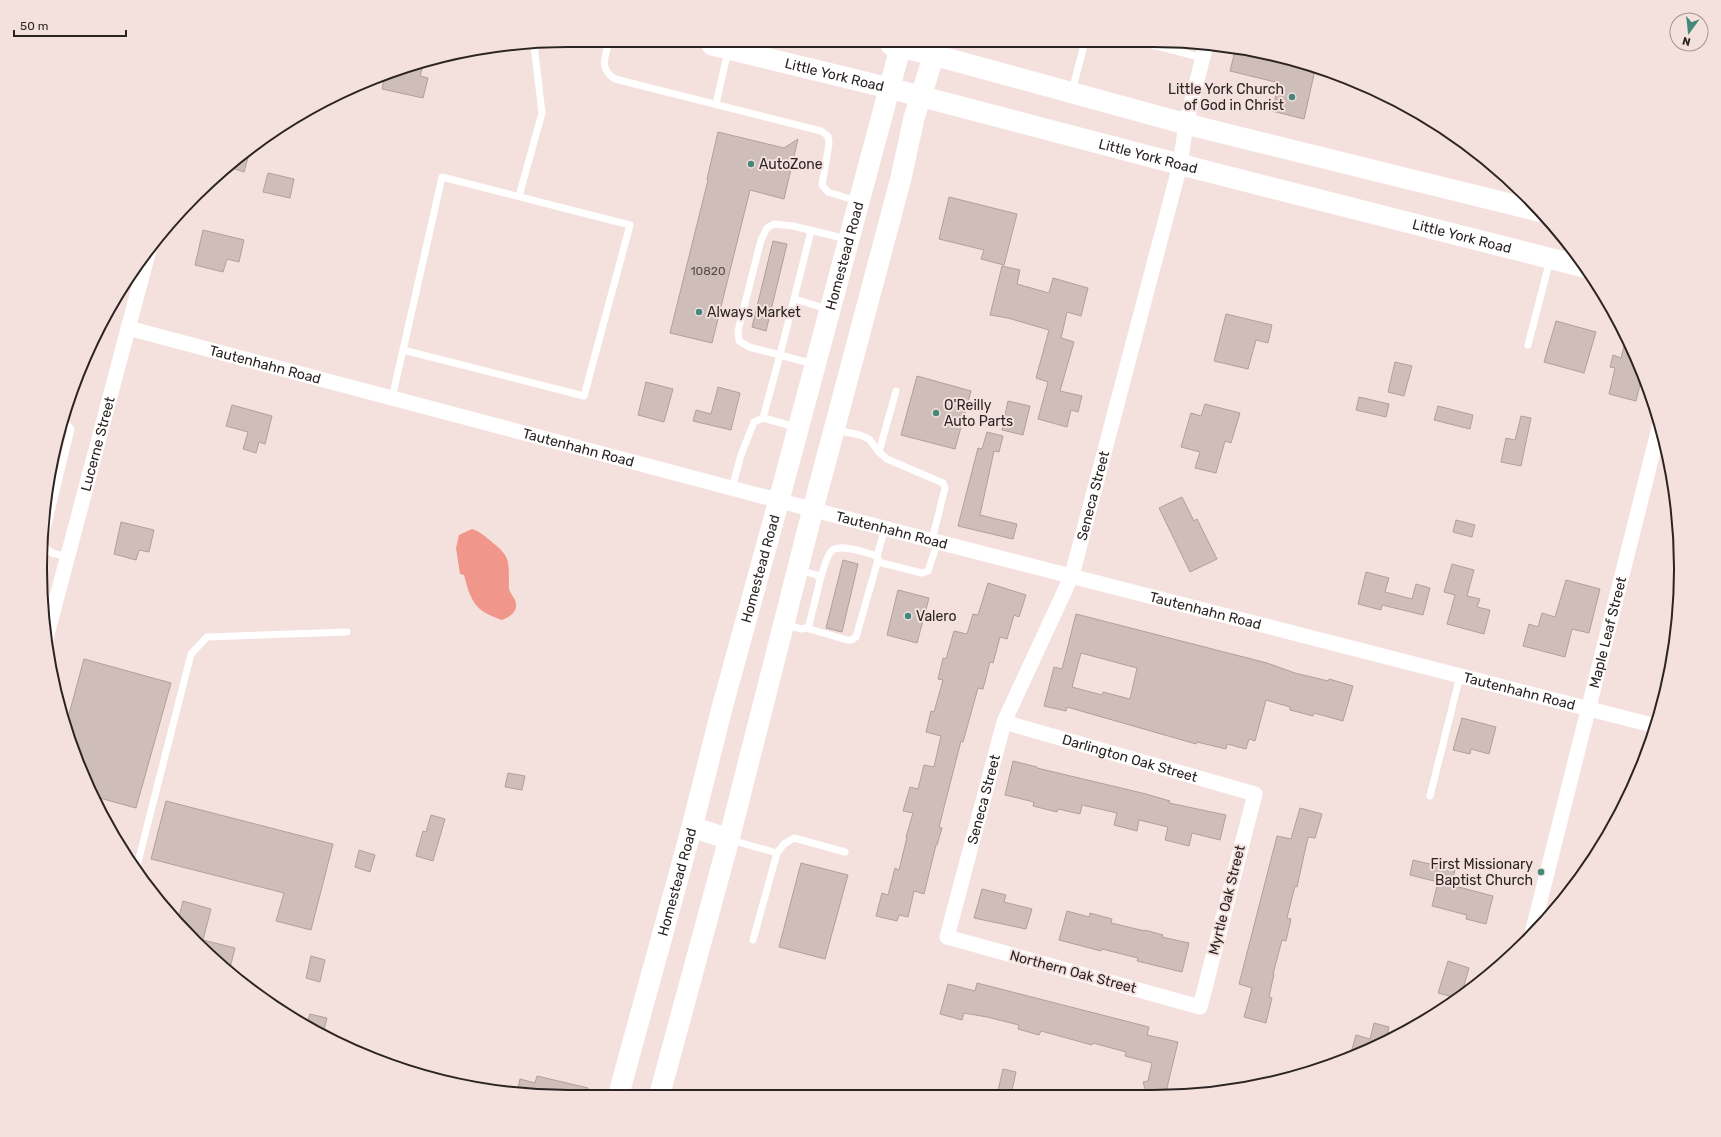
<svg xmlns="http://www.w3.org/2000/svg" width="1721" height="1137" font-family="Rubik,sans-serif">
<rect width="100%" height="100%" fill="#f4e1de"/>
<path fill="#f0968a" d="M472,529C481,532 486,537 493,543C513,558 508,566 509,589C510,593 513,596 515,600C519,611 511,616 502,620C475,611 471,602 464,575L460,574L456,548L459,535Z"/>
<g fill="#cfbdba" stroke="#b19f9d" fill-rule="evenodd">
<path d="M1235,51L1315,70L1304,119L1272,111L1279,83L1230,71Z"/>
<path d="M415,64L423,66L420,76L428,78L423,98L382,89L385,75L399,68Z"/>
<path d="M718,132L784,148L798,139L784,199L750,190L712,343L670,333L708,180L707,179Z"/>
<path d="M251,147L244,172L226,166L234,160Z"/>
<path d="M268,173L294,179L290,198L263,192Z"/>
<path d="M949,197L1017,214L1004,265L981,259L984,250L939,239Z"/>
<path d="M203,230L244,240L239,262L227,259L223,272L195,265Z"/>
<path d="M773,241L787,244L766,331L752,327Z"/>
<path d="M1002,266L1020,270L1017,284L1049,293L1053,278L1088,288L1081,316L1067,312L1061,338L1074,342L1060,391L1082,396L1078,412L1071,410L1067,427L1038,419L1048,382L1036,378L1049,330L1008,318L990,315Z"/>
<path d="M1226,314L1272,325L1268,343L1256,340L1248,369L1214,361Z"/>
<path d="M1556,321L1596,332L1584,373L1544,362Z"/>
<path d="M1627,335L1642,376L1636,401L1609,394L1615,368L1610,367L1613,355L1621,358Z"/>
<path d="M1395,362L1412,366L1404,396L1388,392Z"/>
<path d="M917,376L971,391L955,449L901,435Z"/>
<path d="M646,382L673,389L664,422L638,415Z"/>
<path d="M718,387L740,393L731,430L693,421L696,410L711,414Z"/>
<path d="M1359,397L1389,404L1386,417L1356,410Z"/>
<path d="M1008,401L1030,406L1023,435L1002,430Z"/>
<path d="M1205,404L1240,413L1231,443L1225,441L1216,473L1195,468L1200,452L1181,447L1191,413L1201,416Z"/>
<path d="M232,405L272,416L265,444L259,442L256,453L243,449L248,432L226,426Z"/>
<path d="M1438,406L1473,415L1470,429L1434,420Z"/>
<path d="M1521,416L1531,418L1521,466L1501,462L1506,438L1515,440Z"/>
<path d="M987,432L1003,436L999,452L994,451L980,515L1017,524L1013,539L958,526L978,448L982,449Z"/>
<path d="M1182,497L1194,521L1197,519L1217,559L1190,572L1159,508Z"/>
<path d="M1456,520L1475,525L1472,537L1453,532Z"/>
<path d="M121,522L154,530L149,552L139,550L136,560L114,554Z"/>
<path d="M843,560L858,564L842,632L826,628Z"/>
<path d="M1452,564L1474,570L1467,596L1480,599L1477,607L1490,610L1484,634L1447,624L1455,595L1444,592Z"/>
<path d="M1366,572L1389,578L1385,592L1412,599L1416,584L1430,588L1423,615L1382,605L1381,610L1358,604Z"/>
<path d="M1566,580L1600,589L1589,633L1572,629L1565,657L1523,646L1529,624L1538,627L1542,613L1555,617Z"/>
<path d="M988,583L1026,595L1019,617L1014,615L1007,639L1000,637L993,663L990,662L983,689L978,688L963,742L961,741L939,827L942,828L937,845H936L924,894L914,891L908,917L899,915L897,921L876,916L882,893L888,895L895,868L899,870L907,837H906L913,813L903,811L910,787L918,789L924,765L934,767L941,736L926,732L931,711L934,712L943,680L938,679L943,658L946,659L954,631L967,634L973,614L978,615Z"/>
<path d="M898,590L929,598L917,643L887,635Z"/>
<path d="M1076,614L1267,663L1295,673L1328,681L1329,679L1353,686L1343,721L1314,713L1313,716L1290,710V707L1266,700L1255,741L1249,739L1246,749L1227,744L1226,749L1197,742L1196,744L1067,707L1066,711L1044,706L1054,667L1062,669ZM1081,653L1137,668L1130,699L1103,692L1102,695L1072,687Z"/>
<path d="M84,659L171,683L136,808L96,797L66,725Z"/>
<path d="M1462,718L1496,727L1489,754L1471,749L1470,754L1453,750Z"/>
<path d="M1013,761L1037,767V768L1146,794L1170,801L1169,803L1226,815L1220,840L1192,833L1189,846L1165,840L1168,827L1139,820L1137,831L1114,825L1117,813L1082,805L1080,814L1058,809L1057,812L1033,806L1034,802L1005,795Z"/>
<path d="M508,773L525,776L522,790L505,787Z"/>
<path d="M166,801L333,844L311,930L276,921L284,893L151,859Z"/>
<path d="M1300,808L1322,814L1315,838L1308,837L1297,887L1295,886L1287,918L1291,919L1286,941L1282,940L1273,974H1274L1269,997L1272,998L1266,1023L1244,1017L1252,988L1239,984L1277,836L1291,839Z"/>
<path d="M431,815L445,819L433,861L416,856L423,831L426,832Z"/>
<path d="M359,850L375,855L370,872L355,867Z"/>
<path d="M1413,860L1455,870L1451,885L1493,896L1486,924L1466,919L1467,915L1432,906L1438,882L1410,875Z"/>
<path d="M801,863L848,875L825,959L779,947Z"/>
<path d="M982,889L1006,895L1004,902L1032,909L1026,929L974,918Z"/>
<path d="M183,901L211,909L203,940L235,948L229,972L220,966L178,921Z"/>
<path d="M1067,911L1089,917L1090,913L1112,919L1111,923L1145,931V930L1163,935L1162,937L1189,943L1182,972L1137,961L1138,958L1102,949L1101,951L1059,940Z"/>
<path d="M311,956L325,960L320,982L306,978Z"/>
<path d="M1448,961L1469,968L1461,996L1457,998L1438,993Z"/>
<path d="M977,983L1149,1027L1147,1035L1178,1042L1165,1096H1147L1143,1082L1148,1081L1152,1063L1125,1056L1126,1052L1093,1043L1092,1045L1041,1031L1039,1035L1018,1029L1019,1025L987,1017L964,1013L962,1020L940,1014L948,984L975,991Z"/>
<path d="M310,1014L327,1018L323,1034L307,1024Z"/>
<path d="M1374,1023L1389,1027L1385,1043L1350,1056L1356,1035L1370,1039Z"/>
<path d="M1003,1069L1016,1072L1011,1095H997Z"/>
<path d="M537,1076L588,1088V1093H517L520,1079L535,1083Z"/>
</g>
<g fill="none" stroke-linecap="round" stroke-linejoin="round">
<g stroke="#fff" stroke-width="7">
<path d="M608,45C604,60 600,69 615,79L821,131L828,136L829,144L822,185L828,192L857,201"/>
<path d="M1153,45L1203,58"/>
<path d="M1072,91L1084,45"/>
<path d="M716,104L728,51"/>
<path d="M442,177L630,225L584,396L403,350Z"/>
<path d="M519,196L542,113L534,45"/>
<path d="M811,231L794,299L828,309"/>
<path d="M794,299L780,355L813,364"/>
<path d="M1528,345L1550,260"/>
<path d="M392,398L403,350"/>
<path d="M763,418L780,355L749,347L739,341L738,331L761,240L767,228L774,224L793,226L847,239"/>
<path d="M64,421L71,429L43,545L52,553L68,557"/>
<path d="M836,430L860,435L869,439L879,452L887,459L943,483L945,488L932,540"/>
<path d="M879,452L896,391"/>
<path d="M732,488L741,455L754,422L763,418L796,427"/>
<path d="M885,528L877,556L878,560L882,563L922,573L928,571L938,541"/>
<path d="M820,580C823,571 825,561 830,553C836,541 866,553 877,556"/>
<path d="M786,625L802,629L806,628L809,625L820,580L817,575L799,570"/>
<path d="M806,628L847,640H851L856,637L878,560"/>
<path d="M1430,796L1460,676"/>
<path d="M731,840L777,853L753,940"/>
<path d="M777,853L784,844L794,838L845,852"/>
<path d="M136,870L191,654L207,637L347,632"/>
</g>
<g stroke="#fff" stroke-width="15">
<path id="s1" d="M128,328L837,516L1656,726"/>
<path id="s2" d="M45,642L150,246"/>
<path id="s3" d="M1004,722L1255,794L1200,1007L947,937L1004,722L1072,575L1180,165L1186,124L1206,45"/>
<path id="s4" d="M1532,933L1660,424"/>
</g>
<g stroke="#fff" stroke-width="21">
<path id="s5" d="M712,45L889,88L1190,167L1584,267"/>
<path d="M891,45L934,55L1186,124L1538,211"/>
<path d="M692,827L729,839"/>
<path id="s6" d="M619,1093L692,827L722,708L779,500L901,45"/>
<path d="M660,1093L729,839L813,509L901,178L914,118L937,45"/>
</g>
</g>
<g fill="#458779" stroke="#f4e1de" stroke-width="1.5">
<circle cx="1292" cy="97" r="4"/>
<circle cx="751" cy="164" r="4"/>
<circle cx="699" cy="312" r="4"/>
<circle cx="936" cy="413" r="4"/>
<circle cx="908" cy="616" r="4"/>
<circle cx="1541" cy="872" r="4"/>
</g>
<g text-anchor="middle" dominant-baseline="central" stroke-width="4" stroke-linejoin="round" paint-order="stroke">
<g font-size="12" fill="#544a49">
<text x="708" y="271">10820</text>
</g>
<g font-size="14" fill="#2b2423" stroke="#f4e1de">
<text stroke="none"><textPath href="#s5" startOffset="126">Little York Road</textPath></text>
<text stroke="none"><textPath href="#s5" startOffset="450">Little York Road</textPath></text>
<text stroke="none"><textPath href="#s5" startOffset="774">Little York Road</textPath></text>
<text stroke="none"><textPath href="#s6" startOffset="867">Homestead Road</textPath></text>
<text stroke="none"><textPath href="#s1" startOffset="142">Tautenhahn Road</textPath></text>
<text stroke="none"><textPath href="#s2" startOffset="205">Lucerne Street</textPath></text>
<text stroke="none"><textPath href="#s1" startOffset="466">Tautenhahn Road</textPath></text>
<text stroke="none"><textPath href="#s3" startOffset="1210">Seneca Street</textPath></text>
<text stroke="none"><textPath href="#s1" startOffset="790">Tautenhahn Road</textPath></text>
<text stroke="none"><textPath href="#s6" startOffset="543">Homestead Road</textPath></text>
<text stroke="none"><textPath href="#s1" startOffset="1114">Tautenhahn Road</textPath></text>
<text stroke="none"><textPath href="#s4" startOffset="310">Maple Leaf Street</textPath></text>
<text stroke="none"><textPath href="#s1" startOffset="1438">Tautenhahn Road</textPath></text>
<text stroke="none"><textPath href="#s3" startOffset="131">Darlington Oak Street</textPath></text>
<text stroke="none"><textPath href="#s3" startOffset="886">Seneca Street</textPath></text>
<text stroke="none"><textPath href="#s6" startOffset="219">Homestead Road</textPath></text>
<text transform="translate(1227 900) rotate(-76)">Myrtle Oak Street</text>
<text transform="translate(1073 972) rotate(15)">Northern Oak Street</text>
</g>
<g font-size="14" fill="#2b2423" stroke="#f4e1de" text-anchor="start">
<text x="1284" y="89" text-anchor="end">Little York Church<tspan x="1284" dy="16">of God in Christ</tspan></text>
<text x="759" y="164">AutoZone</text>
<text x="707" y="312">Always Market</text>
<text x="944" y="405">O'Reilly<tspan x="944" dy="16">Auto Parts</tspan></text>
<text x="916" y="616">Valero</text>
<text x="1533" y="864" text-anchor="end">First Missionary<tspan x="1533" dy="16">Baptist Church</tspan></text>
</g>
</g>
<path d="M0 0H1721V1137H0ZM568 47H1153A521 521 0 0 1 1674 568V569A521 521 0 0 1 1153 1090H568A521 521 0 0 1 47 569V568A521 521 0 0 1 568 47Z" fill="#f4e1de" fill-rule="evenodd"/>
<path fill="none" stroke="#2b2423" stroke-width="2" d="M568 47H1153A521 521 0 0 1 1674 568V569A521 521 0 0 1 1153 1090H568A521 521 0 0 1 47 569V568A521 521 0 0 1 568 47Z"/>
<g transform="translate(1689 32) rotate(195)"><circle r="19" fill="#f4e1de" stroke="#a49593"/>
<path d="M0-3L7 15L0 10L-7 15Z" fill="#458779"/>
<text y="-6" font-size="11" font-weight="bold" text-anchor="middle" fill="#2b2423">N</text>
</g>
<path d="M14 30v6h112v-6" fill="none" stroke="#2b2423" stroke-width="2"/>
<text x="20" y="30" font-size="12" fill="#2b2423" stroke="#f4e1de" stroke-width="3" paint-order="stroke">50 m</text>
</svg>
